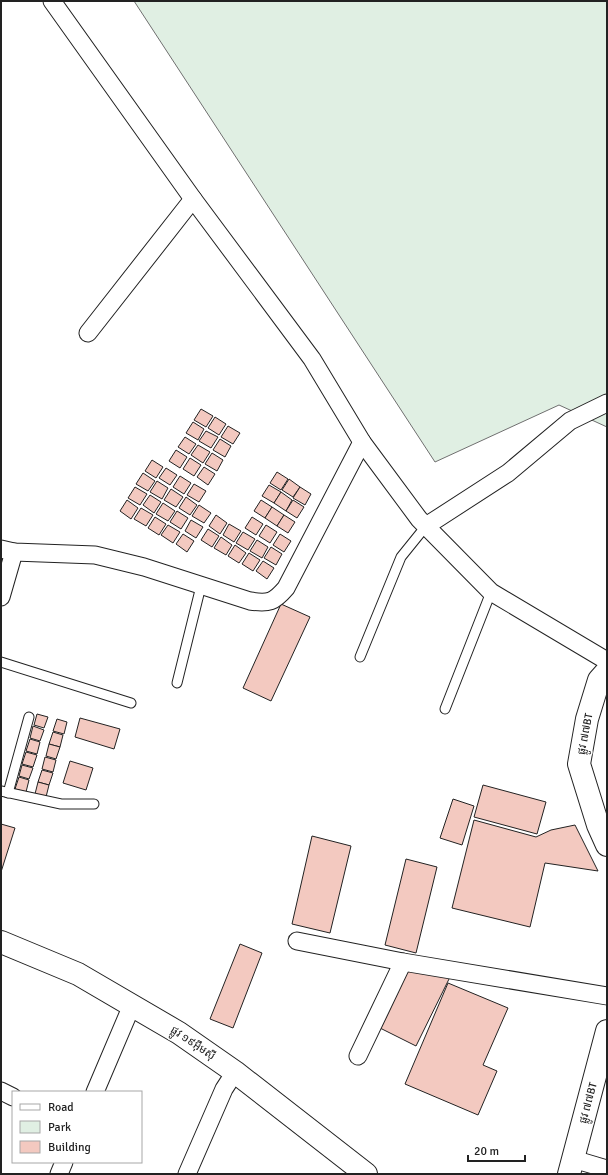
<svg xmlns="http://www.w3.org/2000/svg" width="608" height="1175" font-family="Signika,'Noto Sans Khmer',sans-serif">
<rect width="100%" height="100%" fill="#fff"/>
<path fill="#e0efe3" stroke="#6f6f6f" d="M134,1H607V427L559,405L435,462Z"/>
<g fill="#f3c9c0" stroke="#222">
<path d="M201,409L213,416L206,427L194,420Z"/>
<path d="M215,417L226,424L219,435L208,428Z"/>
<path d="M193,422L204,429L198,440L186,433Z"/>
<path d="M228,426L240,433L233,444L221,437Z"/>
<path d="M206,431L218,437L211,448L199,441Z"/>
<path d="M185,437L196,444L189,454L178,447Z"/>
<path d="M220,439L231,446L225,457L213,450Z"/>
<path d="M198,445L210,452L203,463L191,455Z"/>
<path d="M176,450L187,457L180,468L169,461Z"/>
<path d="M212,453L223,460L217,471L205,464Z"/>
<path d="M190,458L201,465L194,476L183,469Z"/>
<path d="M152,460L163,467L156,478L145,471Z"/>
<path d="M204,467L215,474L208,485L197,477Z"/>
<path d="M166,468L177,475L170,485L159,478Z"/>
<path d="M277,472L288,479L281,490L270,483Z"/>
<path d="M143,473L155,481L148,491L136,484Z"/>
<path d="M180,476L191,483L184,494L173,487Z"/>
<path d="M289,479L300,487L293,497L282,490Z"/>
<path d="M157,481L168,488L162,499L150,492Z"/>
<path d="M194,484L206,491L199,502L187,495Z"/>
<path d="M269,485L281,492L274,503L262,496Z"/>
<path d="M135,487L147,494L140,505L128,498Z"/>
<path d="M300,487L311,494L305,505L293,498Z"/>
<path d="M171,489L183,497L176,507L164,500Z"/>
<path d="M281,492L292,500L286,511L274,503Z"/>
<path d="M150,495L161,502L154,513L143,505Z"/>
<path d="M186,497L197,505L190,515L179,508Z"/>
<path d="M127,500L138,508L131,519L120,511Z"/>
<path d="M261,500L272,507L265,518L254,511Z"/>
<path d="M293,500L304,507L297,518L286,511Z"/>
<path d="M163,503L175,511L168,521L156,514Z"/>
<path d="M199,505L211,513L204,523L192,516Z"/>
<path d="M272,507L284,515L277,526L265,518Z"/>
<path d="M141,508L153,515L146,526L134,519Z"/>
<path d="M177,511L188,518L181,529L170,522Z"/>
<path d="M216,515L227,523L220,534L209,526Z"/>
<path d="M284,515L295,522L288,533L277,526Z"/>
<path d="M155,517L166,524L159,535L148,528Z"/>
<path d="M252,517L263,524L256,535L245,528Z"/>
<path d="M191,520L203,527L196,538L185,531Z"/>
<path d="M229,524L241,531L234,542L223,535Z"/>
<path d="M168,525L180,532L173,543L161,535Z"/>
<path d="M266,525L277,532L270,543L259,536Z"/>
<path d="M208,529L219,536L212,547L201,540Z"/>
<path d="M243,532L255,539L248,550L236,543Z"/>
<path d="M183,534L194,541L187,552L176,544Z"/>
<path d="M280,534L291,541L284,552L273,545Z"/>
<path d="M221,537L232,545L226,555L214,548Z"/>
<path d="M257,540L268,547L262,558L250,551Z"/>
<path d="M235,545L246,553L239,563L228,556Z"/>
<path d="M271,547L282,554L276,565L264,558Z"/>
<path d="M249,553L260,560L253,571L242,564Z"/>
<path d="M263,561L274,568L267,579L256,571Z"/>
<path d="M281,604L310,617L271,701L243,688Z"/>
<path d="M37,714L48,717L44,728L34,725Z"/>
<path d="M80,718L120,729L114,749L75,737Z"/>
<path d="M57,719L67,722L64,734L53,731Z"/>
<path d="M33,726L44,730L40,741L30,738Z"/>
<path d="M53,732L63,735L60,747L49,744Z"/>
<path d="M30,739L40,742L37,754L26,751Z"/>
<path d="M49,744L60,747L56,759L46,756Z"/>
<path d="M26,752L37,755L33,767L22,764Z"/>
<path d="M45,757L56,760L53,772L42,769Z"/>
<path d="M70,761L93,768L86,790L63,783Z"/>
<path d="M22,765L33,768L29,779L19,776Z"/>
<path d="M42,770L53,773L49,785L38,782Z"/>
<path d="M19,777L29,780L26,792L15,789Z"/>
<path d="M38,782L49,785L46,797L35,794Z"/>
<path d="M483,785L546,802L537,834L474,817Z"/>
<path d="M453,799L474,806L462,845L440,838Z"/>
<path d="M474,820L536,837L551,830L575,825L598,871L545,863L530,927L452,908Z"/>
<path d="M1,824L15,828L1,872Z"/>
<path d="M312,836L351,846L330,933L292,924Z"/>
<path d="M406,859L437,867L416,953L385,945Z"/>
<path d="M240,944L262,953L233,1028L210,1019Z"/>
<path d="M405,970L450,977L416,1046L376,1026Z"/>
<path d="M448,983L508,1008L483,1065L497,1071L478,1115L405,1084Z"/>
</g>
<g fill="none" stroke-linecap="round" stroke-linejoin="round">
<defs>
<g id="service">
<path d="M360,657L401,557L426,526"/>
<path d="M1,662L131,703"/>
<path d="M177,683L201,586"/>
<path d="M445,709L491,592"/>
<path d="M1,791L61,804H94"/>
<path d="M8,793L29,717"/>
</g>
<g id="minor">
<path d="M52,1L193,199L312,359L362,442L419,519L491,592L607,661"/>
<path d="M88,333L193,199"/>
<path d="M426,526L508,473L570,421L607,403"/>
<path d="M1,549L14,552L95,555L144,567L250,601C269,604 274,602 286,588L362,442"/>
<path d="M1,597L14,552"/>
<path d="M297,941L403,962L607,996"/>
<path d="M358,1056L403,962"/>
<path d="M1,1091L13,1097"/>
<path d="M95,1092L132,1005"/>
<path d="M573,1159L607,1169"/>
<path d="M59,1174L64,1162"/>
<path d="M187,1174L224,1089L235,1072"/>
</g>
<g id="tertiary">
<path d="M607,671L599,680L587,719L579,764L598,825L607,845"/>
<path d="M1,942L78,974L179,1033L235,1072L366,1174"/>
<path d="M569,1174L607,1031"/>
</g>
</defs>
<use href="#service" stroke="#222" stroke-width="11"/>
<use href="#minor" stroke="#222" stroke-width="19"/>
<use href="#tertiary" stroke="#222" stroke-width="24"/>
<use href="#service" stroke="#fff" stroke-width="9"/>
<use href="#minor" stroke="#fff" stroke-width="17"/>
<use href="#tertiary" stroke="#fff" stroke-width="22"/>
</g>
<g text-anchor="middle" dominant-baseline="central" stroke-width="3" stroke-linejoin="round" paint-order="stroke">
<g font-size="11" fill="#222" stroke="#fff">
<text transform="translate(585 734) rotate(-79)">ផ្លូវ ៧៧BT</text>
<text transform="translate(193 1043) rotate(34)">ផ្លូវ ១៩អ៊ឹមស៊ី</text>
<text transform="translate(588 1103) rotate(-75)">ផ្លូវ ៧៧BT</text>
</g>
</g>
<rect width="608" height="1175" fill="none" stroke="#222222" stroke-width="4"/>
<rect x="12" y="1091" width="130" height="72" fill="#ffffff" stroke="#a7a7a7"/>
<rect x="20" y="1104" width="20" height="6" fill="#ffffff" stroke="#a7a7a7"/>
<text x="48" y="1111" font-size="12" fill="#222222">Road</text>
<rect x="20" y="1121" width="20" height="12" fill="#e0efe3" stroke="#a7a7a7"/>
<text x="48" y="1131" font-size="12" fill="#222222">Park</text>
<rect x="20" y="1141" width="20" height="12" fill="#f3c9c0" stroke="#a7a7a7"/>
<text x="48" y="1151" font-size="12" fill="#222222">Building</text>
<path d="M468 1155v6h57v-6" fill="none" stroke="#222222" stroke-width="2"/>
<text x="474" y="1155" font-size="12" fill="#222222" stroke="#ffffff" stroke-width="3" paint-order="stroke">20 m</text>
</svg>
